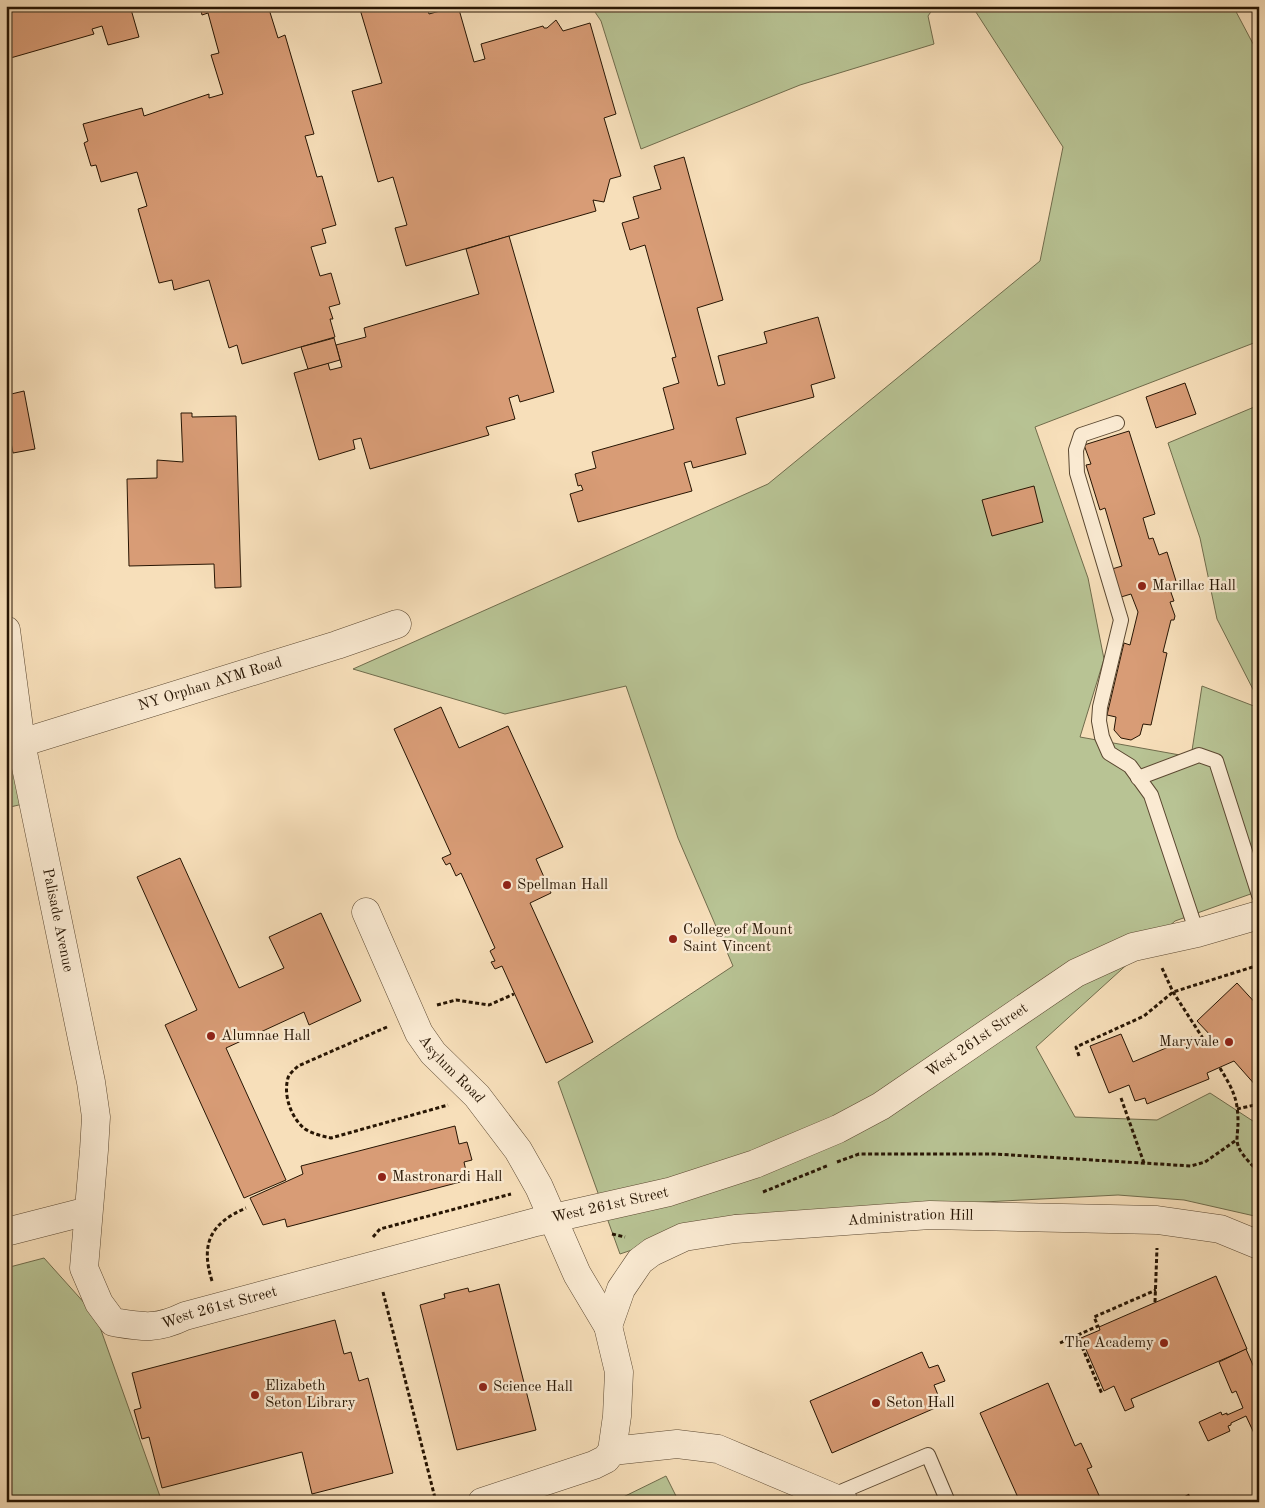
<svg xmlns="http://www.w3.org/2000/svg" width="1265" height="1508" font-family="'Old Standard TT',serif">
<rect width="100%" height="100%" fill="#f7dfba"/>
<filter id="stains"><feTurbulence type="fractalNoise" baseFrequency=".004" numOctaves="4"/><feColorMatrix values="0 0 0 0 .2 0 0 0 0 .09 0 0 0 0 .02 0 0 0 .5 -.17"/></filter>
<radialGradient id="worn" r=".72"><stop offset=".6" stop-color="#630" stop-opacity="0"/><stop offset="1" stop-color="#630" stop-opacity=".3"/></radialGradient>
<g fill="#b8c394" stroke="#706c4c">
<path d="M591,6H935L928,16L934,44L800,85L641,149L601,21Z"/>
<path d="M972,6H1233L1259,55V341L1035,427L1088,578L1104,659L1080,737L1191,757L1202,686L1259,708V891L1175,921L1036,1047L1075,1117L1157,1120L1210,1093L1259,1125V1217L1184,1200L1118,1195L735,1215L620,1254L558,1082L733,966L678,838L626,686L505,714L353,669L768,484L1040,261L1063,147Z"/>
<path d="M1259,405V701L1217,619L1200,538L1168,443Z"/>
<path d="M6,630L23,804L6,808Z"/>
<path d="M44,1258L96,1316L162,1502H6V1268Z"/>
<path d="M666,1476L679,1502H613Z"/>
</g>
<g fill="#d89c76" stroke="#271503">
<path d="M6,6H130L139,37L108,45L102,26L92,29L94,34L7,59Z"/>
<path d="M200,6H268L278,38L285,35L314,134L305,136L317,177L322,176L336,225L322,229L326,243L311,247L320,276L331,273L340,304L329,307L333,319H330L335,337L242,364L237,345L229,348L209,280L174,290L172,280L159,283L138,209L147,206L137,172L101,182L96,165L91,166L84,143L88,141L83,124L142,108L144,116L209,94V98L223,94L211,55L219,53L208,13L202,15Z"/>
<path d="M359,6H427L429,14L458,6L474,62L485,59L481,44L543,26L544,28H547L556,20L563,31L590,23L616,114L604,118L621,176L610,179L604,202L593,200L596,211L406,266L395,228L407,225L393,177L378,182L352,91L382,83Z"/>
<path d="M684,157L723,300L697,308L718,386L725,384L718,356L767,343L764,332L818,317L835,378L811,385L814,397L736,418L746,454L693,468L691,461L684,463L692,491L578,522L570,494L583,490L581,485L578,486L575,474L596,468L592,452L674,429L663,388L679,383L672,358L676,357L645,245L630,250L622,223L639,218L633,197L661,189L654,166Z"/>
<path d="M509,236L554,392L520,402L518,395L509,398L515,419L486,427L489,435L370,469L361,438L353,440L355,449L319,460L294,373L328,363L330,370L342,367L336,345L366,337L364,328L479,294L466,249Z"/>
<path d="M334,338L340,360L308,369L301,347Z"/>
<path d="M1185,383L1196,414L1156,428L1146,397Z"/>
<path d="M24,391L35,449L13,453L6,416V405H9L7,395Z"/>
<path d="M181,413H192V417L236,416L241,587L215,588L214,564L129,566L127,479L157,478V460L183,462Z"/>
<path d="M1129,431L1155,514L1143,518L1149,539L1153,538L1159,555L1167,552L1176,581L1168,584L1174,601L1170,602L1175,616L1174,620H1171L1163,652L1167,653L1151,725L1143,724L1140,735L1131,740L1121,738L1114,730L1116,717L1107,715L1124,643L1130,645L1138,612L1131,594L1121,597L1112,569L1122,566L1105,508L1100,510L1086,465L1091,464L1084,445Z"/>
<path d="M1034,486L1043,522L992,536L982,500Z"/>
<path d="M441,707L459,748L508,726L563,847L536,859L551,893L530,903L593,1042L546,1063L502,966L495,969L491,962L495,961L490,951L495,948L461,873L456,876L450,863L446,865L442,858L451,854L394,729Z"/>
<path d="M180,858L239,988L284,968L269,937L321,913L361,1001L309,1025L304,1012L226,1048L286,1180L244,1198L165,1025L197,1010L137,877Z"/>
<path d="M1237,983L1259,1007V1085L1257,1087L1234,1061L1207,1073L1209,1079L1147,1104L1145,1098L1135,1101L1129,1085L1109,1093L1090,1046L1121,1034L1133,1062L1192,1037L1195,1044L1212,1037L1197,1021Z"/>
<path d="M455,1126L459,1144L467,1142L472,1160L464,1162L468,1180L287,1227L285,1219L263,1225L250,1198L303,1174L301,1166Z"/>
<path d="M1216,1276L1247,1349L1131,1399L1134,1407L1125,1411L1114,1386L1104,1391L1081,1338L1100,1330L1099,1327Z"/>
<path d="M499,1284L536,1430L457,1450L420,1305L445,1298L444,1294L468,1288L469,1292Z"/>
<path d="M335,1320L344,1354L351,1352L359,1381L368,1378L393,1473L312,1494L302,1452L162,1488L149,1437L142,1439L134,1410L141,1408L132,1373Z"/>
<path d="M1246,1349L1256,1372L1259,1371V1444L1246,1416L1231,1423V1425L1228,1426L1230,1431L1208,1441L1199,1422L1221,1412L1222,1415L1227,1413V1415L1243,1408L1236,1391L1232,1393L1219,1362Z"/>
<path d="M922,1352L929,1368L938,1365L945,1381L934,1385L942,1405L832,1453L810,1401Z"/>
<path d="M1048,1383L1075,1446L1081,1443L1092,1467L1087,1469L1102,1502H1020L980,1413Z"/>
</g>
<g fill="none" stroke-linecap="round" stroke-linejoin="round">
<defs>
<g id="lane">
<path d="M1117,423L1081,435L1076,450L1077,473L1121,620L1100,707L1099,721L1102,737L1109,753L1130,766L1151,795L1197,933"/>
<path d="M1138,778L1199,755L1216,761L1259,895"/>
<path d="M831,1496L928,1455L948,1502"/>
</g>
<g id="street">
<path id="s1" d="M6,630L21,743L91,1082L96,1117L94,1150L84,1268L99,1303L113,1322C143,1327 156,1330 185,1316L536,1222L669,1192L755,1164L838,1129L881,1106L1076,973L1133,947L1197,933L1259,915"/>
<path id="s2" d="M21,743L337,645L397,624"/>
<path id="s3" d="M366,912L419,1033L433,1053L477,1096L518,1150L539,1187L577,1274L608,1326L619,1372L617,1416L612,1451L606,1459L594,1465L482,1502"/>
<path d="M6,1232L88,1211"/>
<path id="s4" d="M608,1326L621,1289L640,1261L652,1252L684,1237L735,1229L930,1215L1157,1220L1220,1229L1259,1245"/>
<path d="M612,1451L677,1444L718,1449L844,1502"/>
</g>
</defs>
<use href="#lane" stroke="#5b4831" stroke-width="16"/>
<use href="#street" stroke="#5b4831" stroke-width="29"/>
<g stroke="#271503" stroke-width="3" stroke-dasharray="4 2.5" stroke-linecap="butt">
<path d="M1255,945L1259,959"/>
<path d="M1162,968L1173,992L1204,1040"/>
<path d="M437,1005L456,1000L489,1005L514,994"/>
<path d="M387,1027L298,1066C294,1070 289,1074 288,1078C283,1095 291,1118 305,1129C313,1134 322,1136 331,1138L448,1105"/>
<path d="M1079,1056L1076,1047L1144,1016L1173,992L1259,965"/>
<path d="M1220,1068C1227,1080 1235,1092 1237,1107C1242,1144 1225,1139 1259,1172"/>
<path d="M1121,1098L1144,1163"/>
<path d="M1237,1109L1259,1104"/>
<path d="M837,1162L859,1154H995L1191,1166L1205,1162L1235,1141"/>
<path d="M763,1192L829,1165"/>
<path d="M612,1234L625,1237"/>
<path d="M373,1237L380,1229L511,1194"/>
<path d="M212,1281C200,1243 211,1223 246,1208"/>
<path d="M383,1292L436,1502"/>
<path d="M1155,1302L1157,1248"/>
<path d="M1077,1335L1102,1394"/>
<path d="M1060,1343L1098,1326L1094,1317L1156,1290"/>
<path d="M1174,1502L1190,1495"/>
</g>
<use href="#lane" stroke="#faead2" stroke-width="14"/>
<use href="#street" stroke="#faead2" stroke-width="28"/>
</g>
<g fill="#8f2418" stroke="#faead2" stroke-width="2">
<circle cx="1142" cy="586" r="5"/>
<circle cx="507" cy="885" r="5"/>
<circle cx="673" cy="939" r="5"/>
<circle cx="211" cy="1036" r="5"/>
<circle cx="1229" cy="1042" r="5"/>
<circle cx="382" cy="1177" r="5"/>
<circle cx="1164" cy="1343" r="5"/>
<circle cx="483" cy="1387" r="5"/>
<circle cx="255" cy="1395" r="5"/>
<circle cx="876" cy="1403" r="5"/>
</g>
<g text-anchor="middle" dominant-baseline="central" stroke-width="4.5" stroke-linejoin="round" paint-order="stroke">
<g font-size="15" fill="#271503" stroke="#faead2" text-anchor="start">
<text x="1152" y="586">Marillac Hall</text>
<text x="517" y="885">Spellman Hall</text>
<text x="683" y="930">College of Mount<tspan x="683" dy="17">Saint Vincent</tspan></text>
<text x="221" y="1036">Alumnae Hall</text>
<text x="1219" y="1042" text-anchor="end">Maryvale</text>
<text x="392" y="1177">Mastronardi Hall</text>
<text x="1154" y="1343" text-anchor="end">The Academy</text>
<text x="265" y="1386">Elizabeth<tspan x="265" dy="17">Seton Library</tspan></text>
<text x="493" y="1387">Science Hall</text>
<text x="886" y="1403">Seton Hall</text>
</g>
<g font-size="15" fill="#271503" stroke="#faead2">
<text stroke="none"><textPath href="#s2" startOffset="198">NY Orphan AYM Road</textPath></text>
<text stroke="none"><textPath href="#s1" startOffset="295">Palisade Avenue</textPath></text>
<text stroke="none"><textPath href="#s1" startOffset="1628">West 261st Street</textPath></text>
<text stroke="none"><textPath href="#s3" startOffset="181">Asylum Road</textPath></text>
<text stroke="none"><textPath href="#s1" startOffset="1222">West 261st Street</textPath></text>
<text stroke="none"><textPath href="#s4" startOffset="351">Administration Hill</textPath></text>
<text stroke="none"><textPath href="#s1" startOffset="818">West 261st Street</textPath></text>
</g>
</g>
<rect width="1265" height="1508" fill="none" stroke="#f7dfba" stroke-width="25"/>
<rect x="8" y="8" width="1250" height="1493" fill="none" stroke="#271503" stroke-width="2.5"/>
<rect x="12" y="12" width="1240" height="1483" fill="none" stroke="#271503"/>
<rect width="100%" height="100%" filter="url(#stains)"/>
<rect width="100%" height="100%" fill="url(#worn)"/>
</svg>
